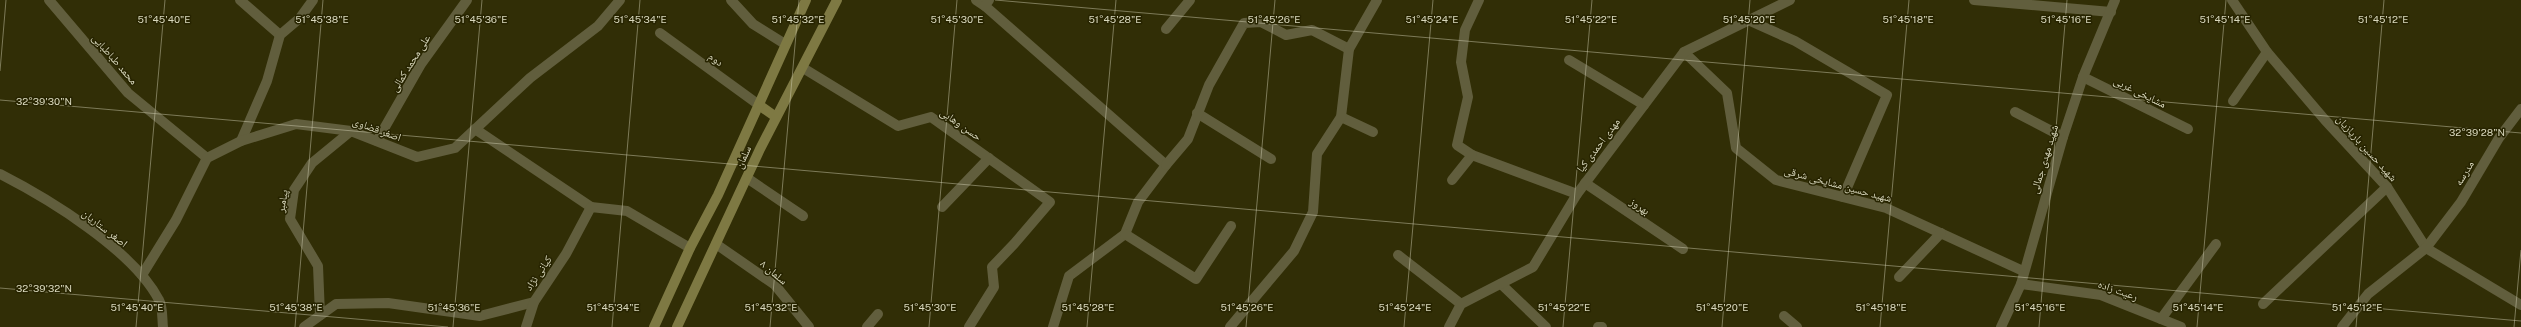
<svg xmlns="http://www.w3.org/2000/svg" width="2521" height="327" font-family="'Public Sans','Noto Naskh Arabic',sans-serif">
<rect width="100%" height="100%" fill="#312e06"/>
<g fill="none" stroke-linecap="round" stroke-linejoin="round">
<g stroke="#615e3d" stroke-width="10">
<path d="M49,0L128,93L207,158"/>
<path d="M240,0L280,35"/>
<path d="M731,0L753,24L785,44"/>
<path d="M976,0L985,6"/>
<path d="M989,0L985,6L1166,165L1138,202L1125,234L1069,276L1053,327"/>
<path d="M1479,0L1465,30L1461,62L1468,97L1457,145L1472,155L1577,194"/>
<path d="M1974,0L2111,12"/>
<path d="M2232,0L2267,52L2325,120L2387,187L2426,248L2521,305"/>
<path d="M1748,20L1795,41L1887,95L1843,197"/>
<path d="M1166,29L1190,0"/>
<path d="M660,33L759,105"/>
<path d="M1684,52L1727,93L1736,148L1776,180L1886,208L2023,271"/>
<path d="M1569,60L1644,105"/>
<path d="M803,68L898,126L931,117L1050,202L1014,244L992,267L994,287L969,327"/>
<path d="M2083,77L2188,129"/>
<path d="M2233,101L2267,52"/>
<path d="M2015,112L2063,137"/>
<path d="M1197,113L1271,159"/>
<path d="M1341,117L1373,132"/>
<path d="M475,129L591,207"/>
<path d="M241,141L267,81L280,35L300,18L313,0"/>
<path d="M377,141L421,64L467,0"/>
<path d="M1166,165L1188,139L1209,85L1244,23L1261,22L1286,35L1312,30L1349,49"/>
<path d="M0,174C49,199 133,250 159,300C163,307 162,319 163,327"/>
<path d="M747,178L803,216"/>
<path d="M1452,180L1472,155"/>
<path d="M1585,183L1683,249"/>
<path d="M942,207L989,158"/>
<path d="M1125,234L1196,279L1231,226"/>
<path d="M716,244L775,285L809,327"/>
<path d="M1398,255L1461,304"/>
<path d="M142,275L176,220L207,158L241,141L296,124L351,131L417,157L455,148L530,78L598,26L620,0"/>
<path d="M1899,277L1941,233"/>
<path d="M1501,284L1546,327"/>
<path d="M2021,284L2101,295L2181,327"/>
<path d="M2263,304L2387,187"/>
<path d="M320,315L318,266L290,219L294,190L312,163L351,131"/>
<path d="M1784,316L1797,327"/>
<path d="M2161,319L2216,244"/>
<path d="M304,327L336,304L388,303L480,316L534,302L566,254L591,207L627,211L690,248"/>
<path d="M526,327L534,302"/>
<path d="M867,327L878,314"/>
<path d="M1230,327L1294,251L1313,212L1317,154L1341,117L1349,49L1377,0"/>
<path d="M1449,327L1461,304L1533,267L1577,194L1684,52L1790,0"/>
<path d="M1598,327H1602"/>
<path d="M2001,327L2021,284L2063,137L2083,77L2115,0"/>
<path d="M2342,327L2368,294L2426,248L2461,202L2499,138L2521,109"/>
</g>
<g stroke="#7e7943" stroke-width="10">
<path d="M759,105L776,117"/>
<path d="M654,327L690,248L718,195L806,0"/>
<path d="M677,327L760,149L837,0"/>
</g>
</g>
<path fill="none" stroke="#d9d8bd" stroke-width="1" stroke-opacity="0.45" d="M995,0L2521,133M0,71L6,0M0,100L2521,321M0,288L448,327M136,327L165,0M295,327L323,0M453,327L482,0M612,327L640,0M770,327L799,0M929,327L957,0M1087,327L1116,0M1246,327L1275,0M1404,327L1433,0M1563,327L1592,0M1722,327L1750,0M1880,327L1909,0M2039,327L2067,0M2197,327L2226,0M2356,327L2384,0M2514,327L2521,250"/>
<g text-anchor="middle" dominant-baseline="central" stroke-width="3" stroke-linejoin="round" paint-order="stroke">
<g font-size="11" fill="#d9d8bd" stroke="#272400">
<text transform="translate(115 59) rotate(49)">محمد طباطبایی</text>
<text transform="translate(716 59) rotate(36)">دوم</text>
<text transform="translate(410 63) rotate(-58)">علی محمد کمالی</text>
<text transform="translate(2140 92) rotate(26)">مشایخی غربی</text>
<text transform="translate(961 124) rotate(35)">حسن وهابی</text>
<text transform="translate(377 129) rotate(20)">اصغر قضاوی</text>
<text transform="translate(1598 145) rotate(-53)">مهدی احمدی کیا</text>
<text transform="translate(2367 148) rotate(48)">شهید حسین بارپازیان</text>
<text transform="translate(743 157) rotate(-66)">سلمان</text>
<text transform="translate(2044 159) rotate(-73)">شهید مهدی جمالی</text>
<text transform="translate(2464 173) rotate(-59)">مدرسه</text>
<text transform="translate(1838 184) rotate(15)">شهید حسین مشایخی شرقی</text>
<text transform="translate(282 201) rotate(-80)">پیامبر</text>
<text transform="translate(1640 206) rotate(34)">بهروز</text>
<text transform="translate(105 228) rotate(38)">اصغر ستاریان</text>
<text transform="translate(774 272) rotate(40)">سلمان ۸</text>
<text transform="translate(538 273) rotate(-56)">کیانی نژاد</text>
<text transform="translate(2118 290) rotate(19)">رعیت زاده</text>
</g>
</g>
<g font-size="10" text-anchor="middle" fill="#d9d8bd" stroke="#272400" stroke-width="3" stroke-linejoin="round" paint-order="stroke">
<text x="164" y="23">51°45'40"E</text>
<text x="322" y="23">51°45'38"E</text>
<text x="481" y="23">51°45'36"E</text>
<text x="640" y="23">51°45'34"E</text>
<text x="798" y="23">51°45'32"E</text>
<text x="957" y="23">51°45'30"E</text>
<text x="1115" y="23">51°45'28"E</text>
<text x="1274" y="23">51°45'26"E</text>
<text x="1432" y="23">51°45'24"E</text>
<text x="1591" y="23">51°45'22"E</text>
<text x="1749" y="23">51°45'20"E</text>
<text x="1908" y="23">51°45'18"E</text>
<text x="2066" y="23">51°45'16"E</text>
<text x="2225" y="23">51°45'14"E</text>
<text x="2383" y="23">51°45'12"E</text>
<text x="44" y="105">32°39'30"N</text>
<text x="2477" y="136">32°39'28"N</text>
<text x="44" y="292">32°39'32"N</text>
<text x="137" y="311">51°45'40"E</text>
<text x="296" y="311">51°45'38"E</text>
<text x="454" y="311">51°45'36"E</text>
<text x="613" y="311">51°45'34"E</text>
<text x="771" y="311">51°45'32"E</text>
<text x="930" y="311">51°45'30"E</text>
<text x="1088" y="311">51°45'28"E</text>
<text x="1247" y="311">51°45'26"E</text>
<text x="1405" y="311">51°45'24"E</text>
<text x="1564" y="311">51°45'22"E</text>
<text x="1722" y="311">51°45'20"E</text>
<text x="1881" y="311">51°45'18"E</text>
<text x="2040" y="311">51°45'16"E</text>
<text x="2198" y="311">51°45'14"E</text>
<text x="2357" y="311">51°45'12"E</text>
</g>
</svg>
